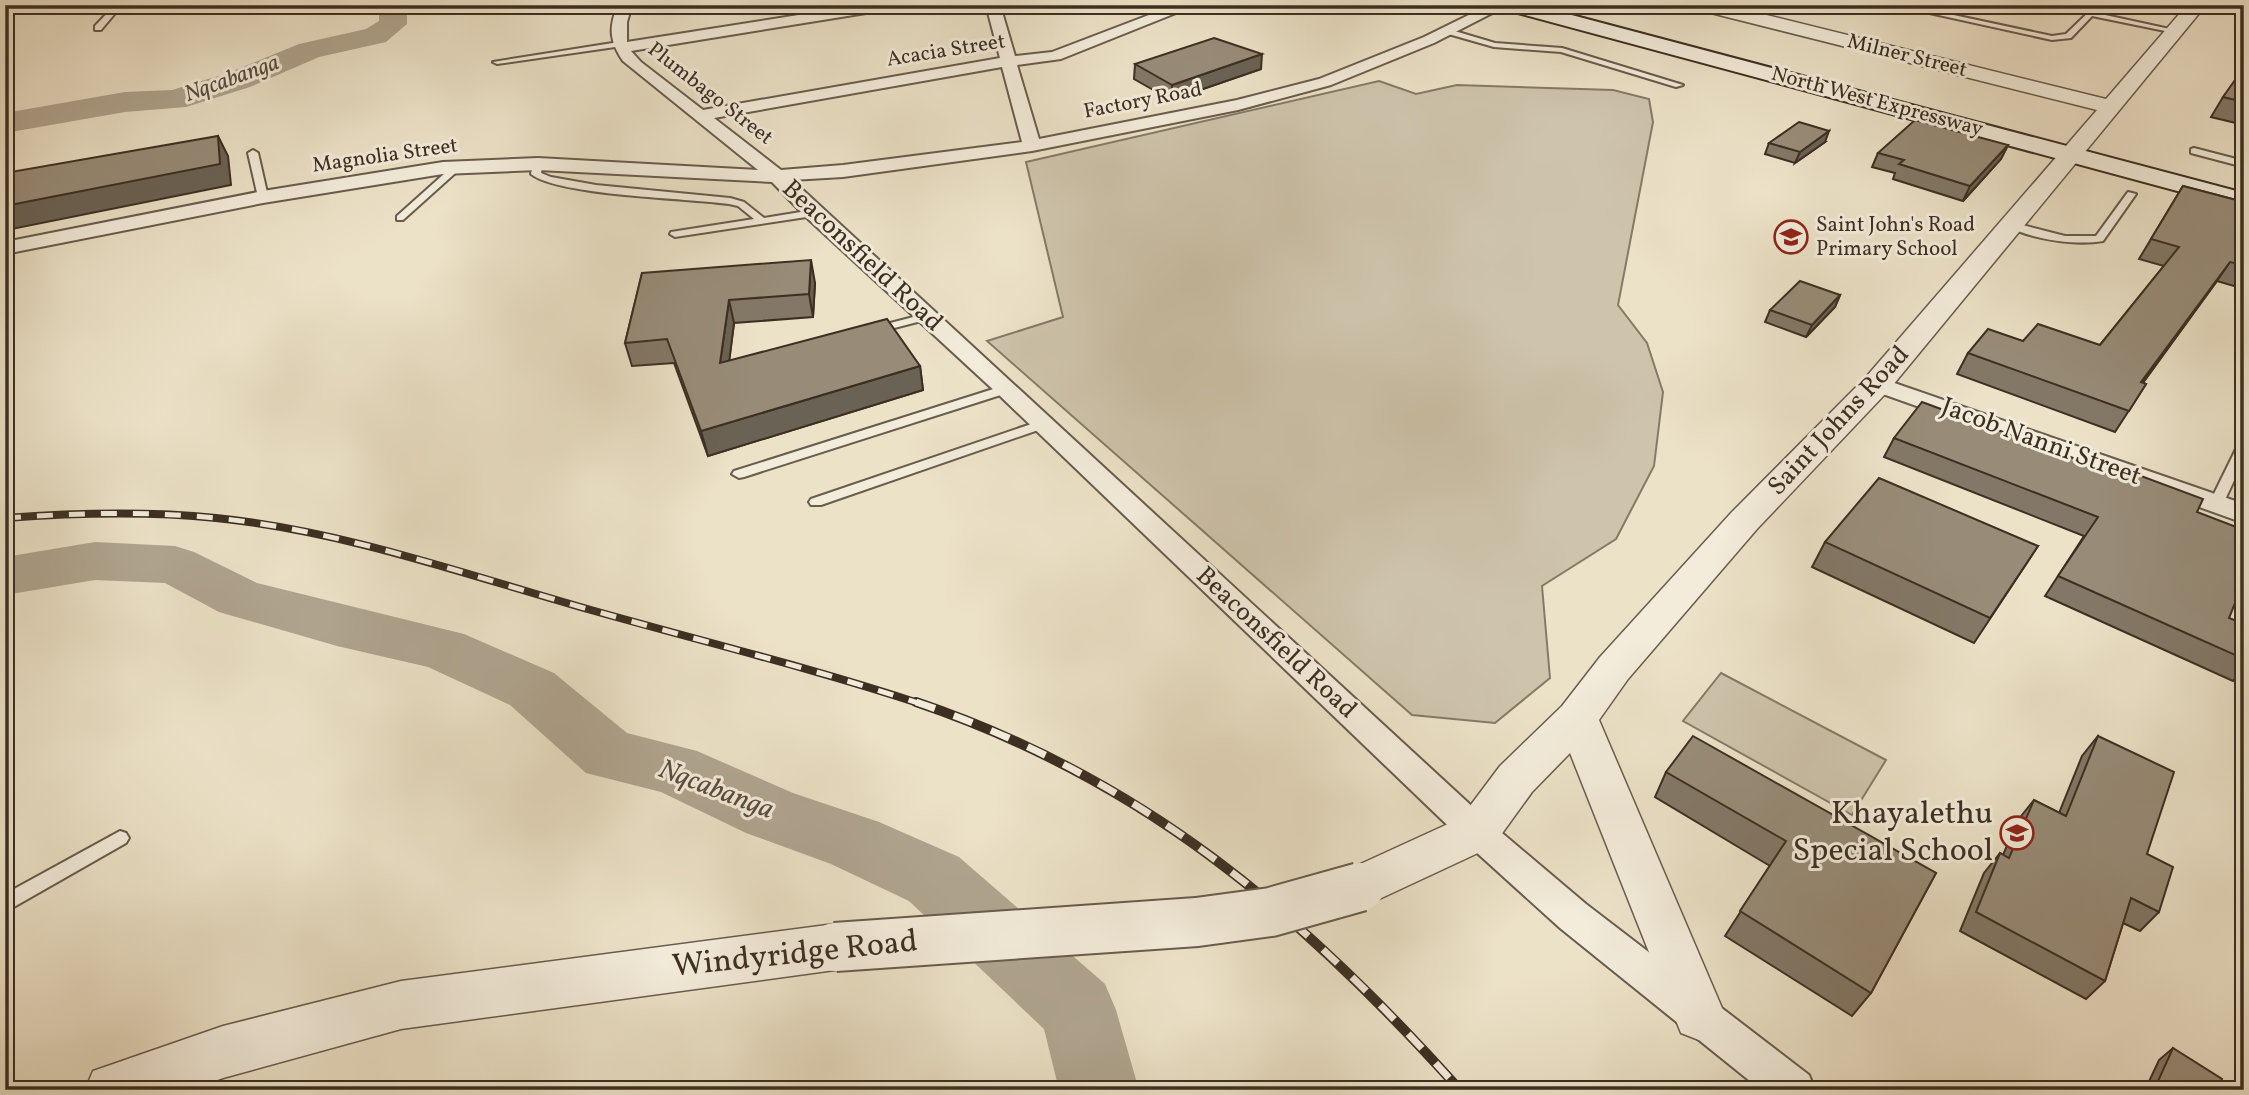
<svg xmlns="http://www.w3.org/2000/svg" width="2249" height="1095" font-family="Vollkorn,serif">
<rect width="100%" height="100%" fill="#ece2c8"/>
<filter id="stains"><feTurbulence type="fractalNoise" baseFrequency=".00286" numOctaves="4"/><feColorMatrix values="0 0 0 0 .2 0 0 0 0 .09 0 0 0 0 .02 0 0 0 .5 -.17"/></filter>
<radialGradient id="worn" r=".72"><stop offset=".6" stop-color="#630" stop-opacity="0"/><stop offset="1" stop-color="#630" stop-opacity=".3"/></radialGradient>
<g fill="#cec4ac" stroke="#857a67" stroke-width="2">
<path d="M1379,81L1416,94L1457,85L1613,90L1649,99L1653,122L1618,305L1647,343L1663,392L1654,466L1616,539L1542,586L1550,678L1495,723L1412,715L987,341L1063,317L1026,162Z"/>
<path d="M1721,673L1886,760L1852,815L1683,721Z"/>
</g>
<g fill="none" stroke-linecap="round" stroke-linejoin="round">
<g fill="#b0a590" fill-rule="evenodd">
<path d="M379,5H407V24L386,42L319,57L250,87L186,107L125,112L5,133V113L125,92L172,90L228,73L299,44L366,29L379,21Z"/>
<path d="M95,542L175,546L194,552L257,583L464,634L554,673L627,733L697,751L793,793L879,822L959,857L1105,984L1116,1010L1139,1090H1059L1044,1029L909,901L831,864L746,833L661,792L586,773L510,705L428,667L337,646L219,612L165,583L95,580L5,595V557Z"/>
</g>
<defs>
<g id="service">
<path d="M115,5H122L101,30H95V26Z"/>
<path d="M1893,5H1907L2052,36L2066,34L2096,5H2103L2096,13L2179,31L2175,33L2092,16L2071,38L2052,40Z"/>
<path d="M1448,29L1495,43L1562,48L1683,85L1676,87L1561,52L1494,47L1445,33V29Z"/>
<path d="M619,42H622V46L497,64L493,62Z"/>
<path d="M2194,148L2244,161V167L2191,153V149Z"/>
<path d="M253,150L258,153L268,197L263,200L258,197L248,153Z"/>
<path d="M538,161L543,164L541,173L551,177L596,185L730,198L744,202L764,218L813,210L818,213L813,216L675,237L670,234L671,232L754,219L738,206L729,204C688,198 559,196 531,174L533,164Z"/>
<path d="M454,165L462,167L403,220H397V216Z"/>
<path d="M2128,192L2136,194L2103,241C2077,246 2028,239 2006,225L2011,222L2065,236H2096Z"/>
<path d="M925,314L929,315V319L875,333L869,330L871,328Z"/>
<path d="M1006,385L1012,389L1010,392L744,477L739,478L732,474L734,471Z"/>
<path d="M1043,420L1049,424L1047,427L821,505H811L809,502L811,499Z"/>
<path d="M2244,441V459L2223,504L2221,507H2211L2209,504L2238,445Z"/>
<path d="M120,831L126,833L129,838L126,843L5,912V894Z"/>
</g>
<g id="minor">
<path d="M618,5H632L627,22V42L862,5H898L891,9L631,51L641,62L703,110L1000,58L986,5H1000L1015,56L1052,52L1175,5H1196L1061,59L1017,65L1039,139L1237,100L1319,79L1424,37L1489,5H1508L1434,43L1331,85L1238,110L1032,151L843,177L792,180L1489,822L1586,904L1809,1075L1815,1090H1761L1560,928L1465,842L998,394L806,217L772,182L538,170L443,174L263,203L5,254V242L263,191L443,162L538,158L758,170L623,61C610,42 608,28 618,5ZM1002,67L1022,142L843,165L781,170L714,118Z"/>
<path d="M1877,377L2244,504V523L1869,389L1865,384L1869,379Z"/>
</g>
<g id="tertiary">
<path d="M1693,5H1726L2106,99L2187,5H2206L1888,391L1757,529L1628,679L1599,720L1725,1015L1717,1033L1699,1040L1681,1033L1570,753L1532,792L1493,846L1360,908L1343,902L1336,887L1343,872L1461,818L1500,766L1562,706L1600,657L1731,513L1866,377L2097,110L1695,9Z"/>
<path d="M835,924L853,931L860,947L853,963L835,970L401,1029L223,1078L190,1090H85L93,1071L223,1026L401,981Z"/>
</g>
<path id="secondary" d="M1500,5H1534L2244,193V209L1503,9Z"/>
</defs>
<use href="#service" stroke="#685c4c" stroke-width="4"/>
<use href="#minor" stroke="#685c4c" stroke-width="4"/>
<use href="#tertiary" stroke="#685c4c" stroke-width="3"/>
<use href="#secondary" stroke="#3c2f22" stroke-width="4"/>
<use href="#service" fill="#f3ecdb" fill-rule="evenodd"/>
<use href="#minor" fill="#f3ecdb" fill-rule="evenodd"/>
<use href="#tertiary" fill="#f3ecdb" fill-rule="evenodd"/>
<use href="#secondary" fill="#f3ecdb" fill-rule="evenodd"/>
<defs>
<path id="rail-far1" d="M5,518C75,513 146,511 216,518C345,531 467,575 591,610C701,641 812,668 921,704"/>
<path id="rail" d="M916,702C1144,779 1302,914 1460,1090"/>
</defs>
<use href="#rail-far1" stroke="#3c2f22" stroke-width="8"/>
<use href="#rail" stroke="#3c2f22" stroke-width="10"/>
<use href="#rail-far1" stroke="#f3ecdb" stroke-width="5" stroke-dasharray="16" stroke-linecap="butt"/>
<use href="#rail" stroke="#f3ecdb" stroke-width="7" stroke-dasharray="20" stroke-linecap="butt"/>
<defs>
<path id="tertiary-bridge" d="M835,947L1197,922L1271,912L1360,887"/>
</defs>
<use href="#tertiary-bridge" stroke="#685c4c" stroke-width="52" stroke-linecap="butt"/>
<use href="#tertiary-bridge" stroke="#f3ecdb" stroke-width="48"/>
</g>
<g fill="#837867" stroke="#3c2f22" stroke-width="2">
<path d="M1135,64L1261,69L1171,100L1134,79Z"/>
<path d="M2244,70V125L2211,117L2223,97Z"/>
<path d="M1825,142L1795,163L1765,154L1769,143Z"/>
<path d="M2008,145L2001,159L1963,201L1893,179L1895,173L1872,167L1878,153Z"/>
<path d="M2183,186L2244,202V289L2217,281L2143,383L2146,384L2115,432L1957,374L1968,353L2023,341L2100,345L2164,266L2139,259Z"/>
<path d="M642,273L815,283L813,317L734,323L729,361L920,366L923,390L708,456L674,363L632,366L625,343Z"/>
<path d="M1840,295L1835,307L1806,337L1765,322L1770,310Z"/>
<path d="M1894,438L2121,476L2125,470L2197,512L2229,618L2244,659V669L2233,681L2045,596L2084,536L1884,457Z"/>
<path d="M1825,542L2038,546L1974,643L1812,567Z"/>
<path d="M2098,736L2147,854L2159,912L2140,931L2123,923L2105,981L2086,999L1960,931L1984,873L2000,853L2003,855L2018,820L2034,800L2059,813L2082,756Z"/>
<path d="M1666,772L1936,873L1871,993L1852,1016L1725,936L1770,866L1655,797Z"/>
<path d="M2173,1048L2218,1090H2145L2159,1060Z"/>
</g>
<g fill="#6a6254" stroke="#3c2f22" stroke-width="2">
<path d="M1262,54L1261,69L1171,100L1172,85Z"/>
<path d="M1829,131L1825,142L1795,163L1800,152Z"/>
<path d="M218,136L228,156L231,185L7,230L5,227V206Z"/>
<path d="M2008,145L2001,159L1963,201L1970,186Z"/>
<path d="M811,260L815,283L813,317L809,294Z"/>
<path d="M2230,262L2217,281L2128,403L2141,382Z"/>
<path d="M1840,295L1835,307L1806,337L1812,325Z"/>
<path d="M729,300L734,323L726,387L720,363Z"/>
<path d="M920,366L923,390L708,456L701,431Z"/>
</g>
<g fill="#988c78" stroke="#3c2f22" stroke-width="2">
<path d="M1214,38L1262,54L1172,85L1135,64Z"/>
<path d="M2242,70H2244V102L2223,97Z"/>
<path d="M1915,120L2008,145L1970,186L1899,164L1904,160L1878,153Z"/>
<path d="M1799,122L1829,131L1800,152L1769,143Z"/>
<path d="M218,136L220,164L5,206V173Z"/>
<path d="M2183,186L2244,202V265L2230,262L2141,382L2146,384L2129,411L1968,353L1988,329L2023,341L2038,324L2100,345L2179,247L2151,239Z"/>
<path d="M811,260L809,294L729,300L720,363L887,319L920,366L701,431L667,339L625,343L642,273Z"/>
<path d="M1800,281L1840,295L1812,325L1770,310Z"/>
<path d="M1922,402L2122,476L2125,470L2203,499L2197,512L2244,530V581L2229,618L2244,624V659L2058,576L2098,517L1894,438Z"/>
<path d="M1879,478L2038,546L1990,618L1825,542Z"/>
<path d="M1693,736L1936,873L1871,993L1740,911L1786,841L1666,772Z"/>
<path d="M2098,736L2174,772L2147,854L2173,867L2159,912L2131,898L2105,981L1976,912L2000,853L2009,858L2034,800L2066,816Z"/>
<path d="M2173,1048L2222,1079L2218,1090H2154Z"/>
</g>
<defs>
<symbol id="school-ring" viewBox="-11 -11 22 22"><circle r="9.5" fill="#f3ecdb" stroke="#8f2418" stroke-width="1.5"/><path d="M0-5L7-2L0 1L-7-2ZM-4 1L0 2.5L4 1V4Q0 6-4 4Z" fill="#8f2418"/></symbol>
</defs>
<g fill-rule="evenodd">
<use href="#school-ring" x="1772" y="218" width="38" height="38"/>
<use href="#school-ring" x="1998" y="814" width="38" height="38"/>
</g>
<g text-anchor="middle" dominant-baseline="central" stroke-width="6" stroke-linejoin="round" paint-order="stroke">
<g font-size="21" fill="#3c2f22" stroke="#f3ecdb">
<text transform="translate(946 51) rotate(-9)">Acacia Street</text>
<text transform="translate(1907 56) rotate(14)">Milner Street</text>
<text transform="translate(710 94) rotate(38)">Plumbago Street</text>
<text transform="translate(1143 101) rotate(-11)">Factory Road</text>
<text transform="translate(1877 102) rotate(15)">North West Expressway</text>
<text transform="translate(385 156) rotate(-8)">Magnolia Street</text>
</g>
<g font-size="21" fill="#3c2f22" stroke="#f3ecdb" text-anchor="start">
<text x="1816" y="225">Saint John's Road<tspan x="1816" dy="24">Primary School</tspan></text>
</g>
<g font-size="23" font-style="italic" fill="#594c3e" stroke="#f3ecdb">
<text transform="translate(232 79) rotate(-20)">Nqcabanga</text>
</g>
<g font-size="26" fill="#3c2f22" stroke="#f3ecdb">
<text transform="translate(862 256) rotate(43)">Beaconsfield Road</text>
<text transform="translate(1839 421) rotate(-47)">Saint Johns Road</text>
<text transform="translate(2041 442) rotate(20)">Jacob Nanni Street</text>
<text transform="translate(1276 643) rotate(43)">Beaconsfield Road</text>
</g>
<g font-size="28" font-style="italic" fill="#594c3e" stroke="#f3ecdb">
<text transform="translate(716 790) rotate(21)">Nqcabanga</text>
</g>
<g font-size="32" fill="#3c2f22" stroke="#f3ecdb" text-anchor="end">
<text x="1993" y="815">Khayalethu<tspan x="1993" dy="37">Special School</tspan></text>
</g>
<g font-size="32" fill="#3c2f22" stroke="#f3ecdb">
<text transform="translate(795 955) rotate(-6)">Windyridge Road</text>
</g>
</g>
<rect width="2249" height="1095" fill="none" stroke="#ece2c8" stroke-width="28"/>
<rect x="7" y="7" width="2235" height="1081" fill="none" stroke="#3c2f22" stroke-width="3.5"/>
<rect x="14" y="14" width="2221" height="1067" fill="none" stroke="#3c2f22" stroke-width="2"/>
<rect width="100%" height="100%" filter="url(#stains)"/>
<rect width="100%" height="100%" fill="url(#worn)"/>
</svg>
